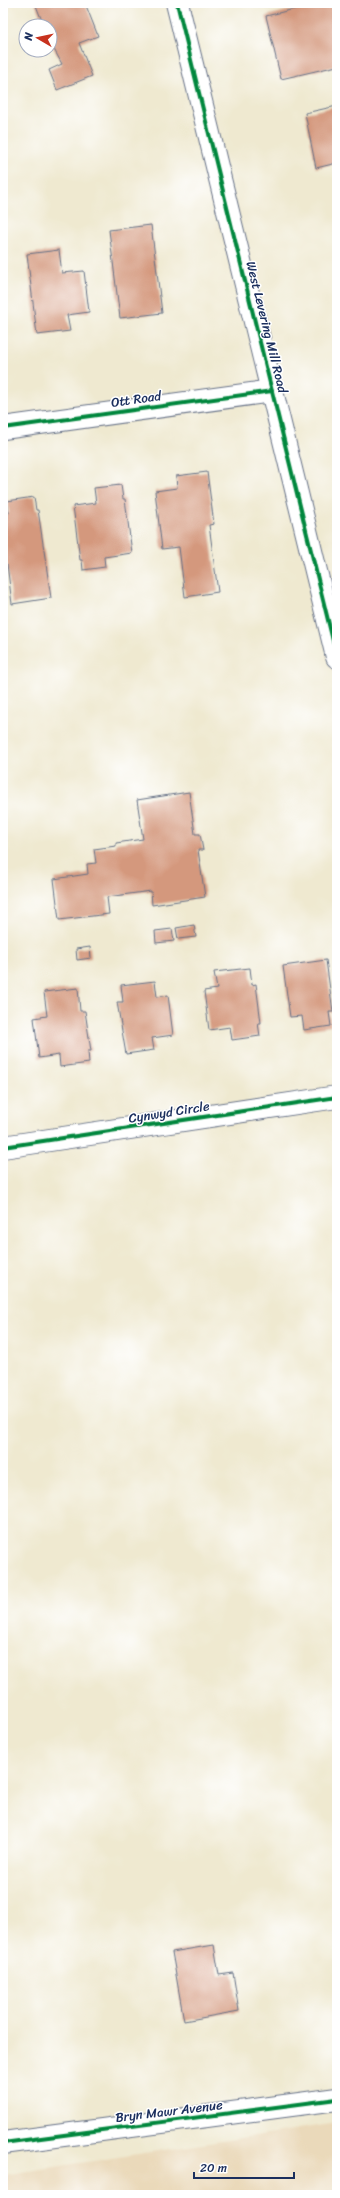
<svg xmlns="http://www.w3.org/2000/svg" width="340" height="2198" font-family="Sriracha,sans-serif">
<rect width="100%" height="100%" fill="#fff"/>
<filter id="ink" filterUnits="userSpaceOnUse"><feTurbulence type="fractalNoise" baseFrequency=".025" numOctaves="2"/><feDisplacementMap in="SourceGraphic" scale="8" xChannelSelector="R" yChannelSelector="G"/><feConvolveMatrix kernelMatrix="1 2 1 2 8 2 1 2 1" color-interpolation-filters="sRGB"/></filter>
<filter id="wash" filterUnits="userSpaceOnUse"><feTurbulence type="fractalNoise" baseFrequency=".012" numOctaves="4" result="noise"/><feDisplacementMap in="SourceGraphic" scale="16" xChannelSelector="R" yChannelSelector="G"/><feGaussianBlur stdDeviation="0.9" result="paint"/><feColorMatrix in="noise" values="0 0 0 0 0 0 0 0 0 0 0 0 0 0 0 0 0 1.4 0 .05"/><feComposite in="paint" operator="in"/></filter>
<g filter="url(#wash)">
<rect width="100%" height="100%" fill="#efe9d0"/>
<path fill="#ead9ba" d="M337,2123V2195H3V2175Z"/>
<g id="blocks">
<g fill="#d4987d">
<path d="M35,3H85L98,36L79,43L92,76L57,90L49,70L62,64L50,42V26H44Z"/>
<path d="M319,3H337V66L281,79L266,16Z"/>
<path d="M337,106V163L316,168L305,113Z"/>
<path d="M151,225L162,313L120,318L109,230Z"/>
<path d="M59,250L62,273L84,271L89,312L67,315L70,331L37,335L27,254Z"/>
<path d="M207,472L214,524L209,525L218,592L185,597L179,547L162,549L155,491L177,488L176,476Z"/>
<path d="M121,485L123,499H125L132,553L104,557L105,567L83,570L82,560H80L73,506L96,503L94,488Z"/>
<path d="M34,497L36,510H38L51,598L12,604L7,564H3V514L9,513L7,501Z"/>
<path d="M189,792L195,834H200L203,850H198L205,897L152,905L151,891L107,897L109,914L59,920L54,879L88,874L87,864L96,863L94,849L116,846V843L143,839L137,800Z"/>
<path d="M194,925L196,937L178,939L176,928Z"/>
<path d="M172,929L174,941L156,943L155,931Z"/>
<path d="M90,947L91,958L77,960L76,949Z"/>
<path d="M326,960L333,1012H329L331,1026L304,1030L302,1016L290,1017L283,966Z"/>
<path d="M250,968L252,985L256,984L261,1023H258L260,1036L232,1040L230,1027L209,1030L204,991L217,989L214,972Z"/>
<path d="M155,981L157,997L168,995L173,1035L152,1038L154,1050L126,1054L117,1002H123L121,985Z"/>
<path d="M78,988L80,1011H85L91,1051H88L89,1063L60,1067L59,1055L39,1058L34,1018L47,1016L44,992Z"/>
<path d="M214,1945L219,1975L233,1973L239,2011L184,2021L172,1952Z"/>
</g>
</g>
</g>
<g filter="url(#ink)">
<use href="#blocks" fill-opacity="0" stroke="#657086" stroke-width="1"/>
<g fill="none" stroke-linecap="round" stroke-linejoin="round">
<defs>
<g id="minor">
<path d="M3,428L272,391"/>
<path d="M3,1147L337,1097"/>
<path d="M3,2143L337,2099"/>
</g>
<path id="tertiary" d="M177,3L337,657"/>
</defs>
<use href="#minor" stroke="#657086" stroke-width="24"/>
<use href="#tertiary" stroke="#657086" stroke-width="24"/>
<use href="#minor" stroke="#fff" stroke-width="22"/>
<use href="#tertiary" stroke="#fff" stroke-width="22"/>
<defs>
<g id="cycleway">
<path d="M177,3L337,657"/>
<path d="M3,428L272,391"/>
<path d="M3,1147L337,1097"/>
<path d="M3,2143L337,2099"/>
</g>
</defs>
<use href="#cycleway" stroke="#fff" stroke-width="6"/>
<use href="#cycleway" stroke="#00873e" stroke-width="4"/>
</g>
</g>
<g text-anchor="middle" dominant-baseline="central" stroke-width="3" stroke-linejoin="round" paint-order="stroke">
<g font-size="13" fill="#1b2f5e" stroke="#fff">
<text transform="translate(267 327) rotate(76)">West Levering Mill Road</text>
<text transform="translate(136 399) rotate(-8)">Ott Road</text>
<text transform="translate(169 1112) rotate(-9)">Cynwyd Circle</text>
<text transform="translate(169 2111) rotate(-7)">Bryn Mawr Avenue</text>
</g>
</g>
<rect width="340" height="2198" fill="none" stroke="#fff" stroke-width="16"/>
<g transform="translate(38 38) rotate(279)"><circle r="19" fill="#ffffff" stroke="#a4acbf"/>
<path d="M0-3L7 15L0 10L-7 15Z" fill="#c8321e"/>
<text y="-6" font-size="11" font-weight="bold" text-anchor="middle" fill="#1b2f5e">N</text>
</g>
<path d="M194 2172v6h100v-6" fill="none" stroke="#1b2f5e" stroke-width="2"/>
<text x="200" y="2172" font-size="12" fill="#1b2f5e" stroke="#ffffff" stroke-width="3" paint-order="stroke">20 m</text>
</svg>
